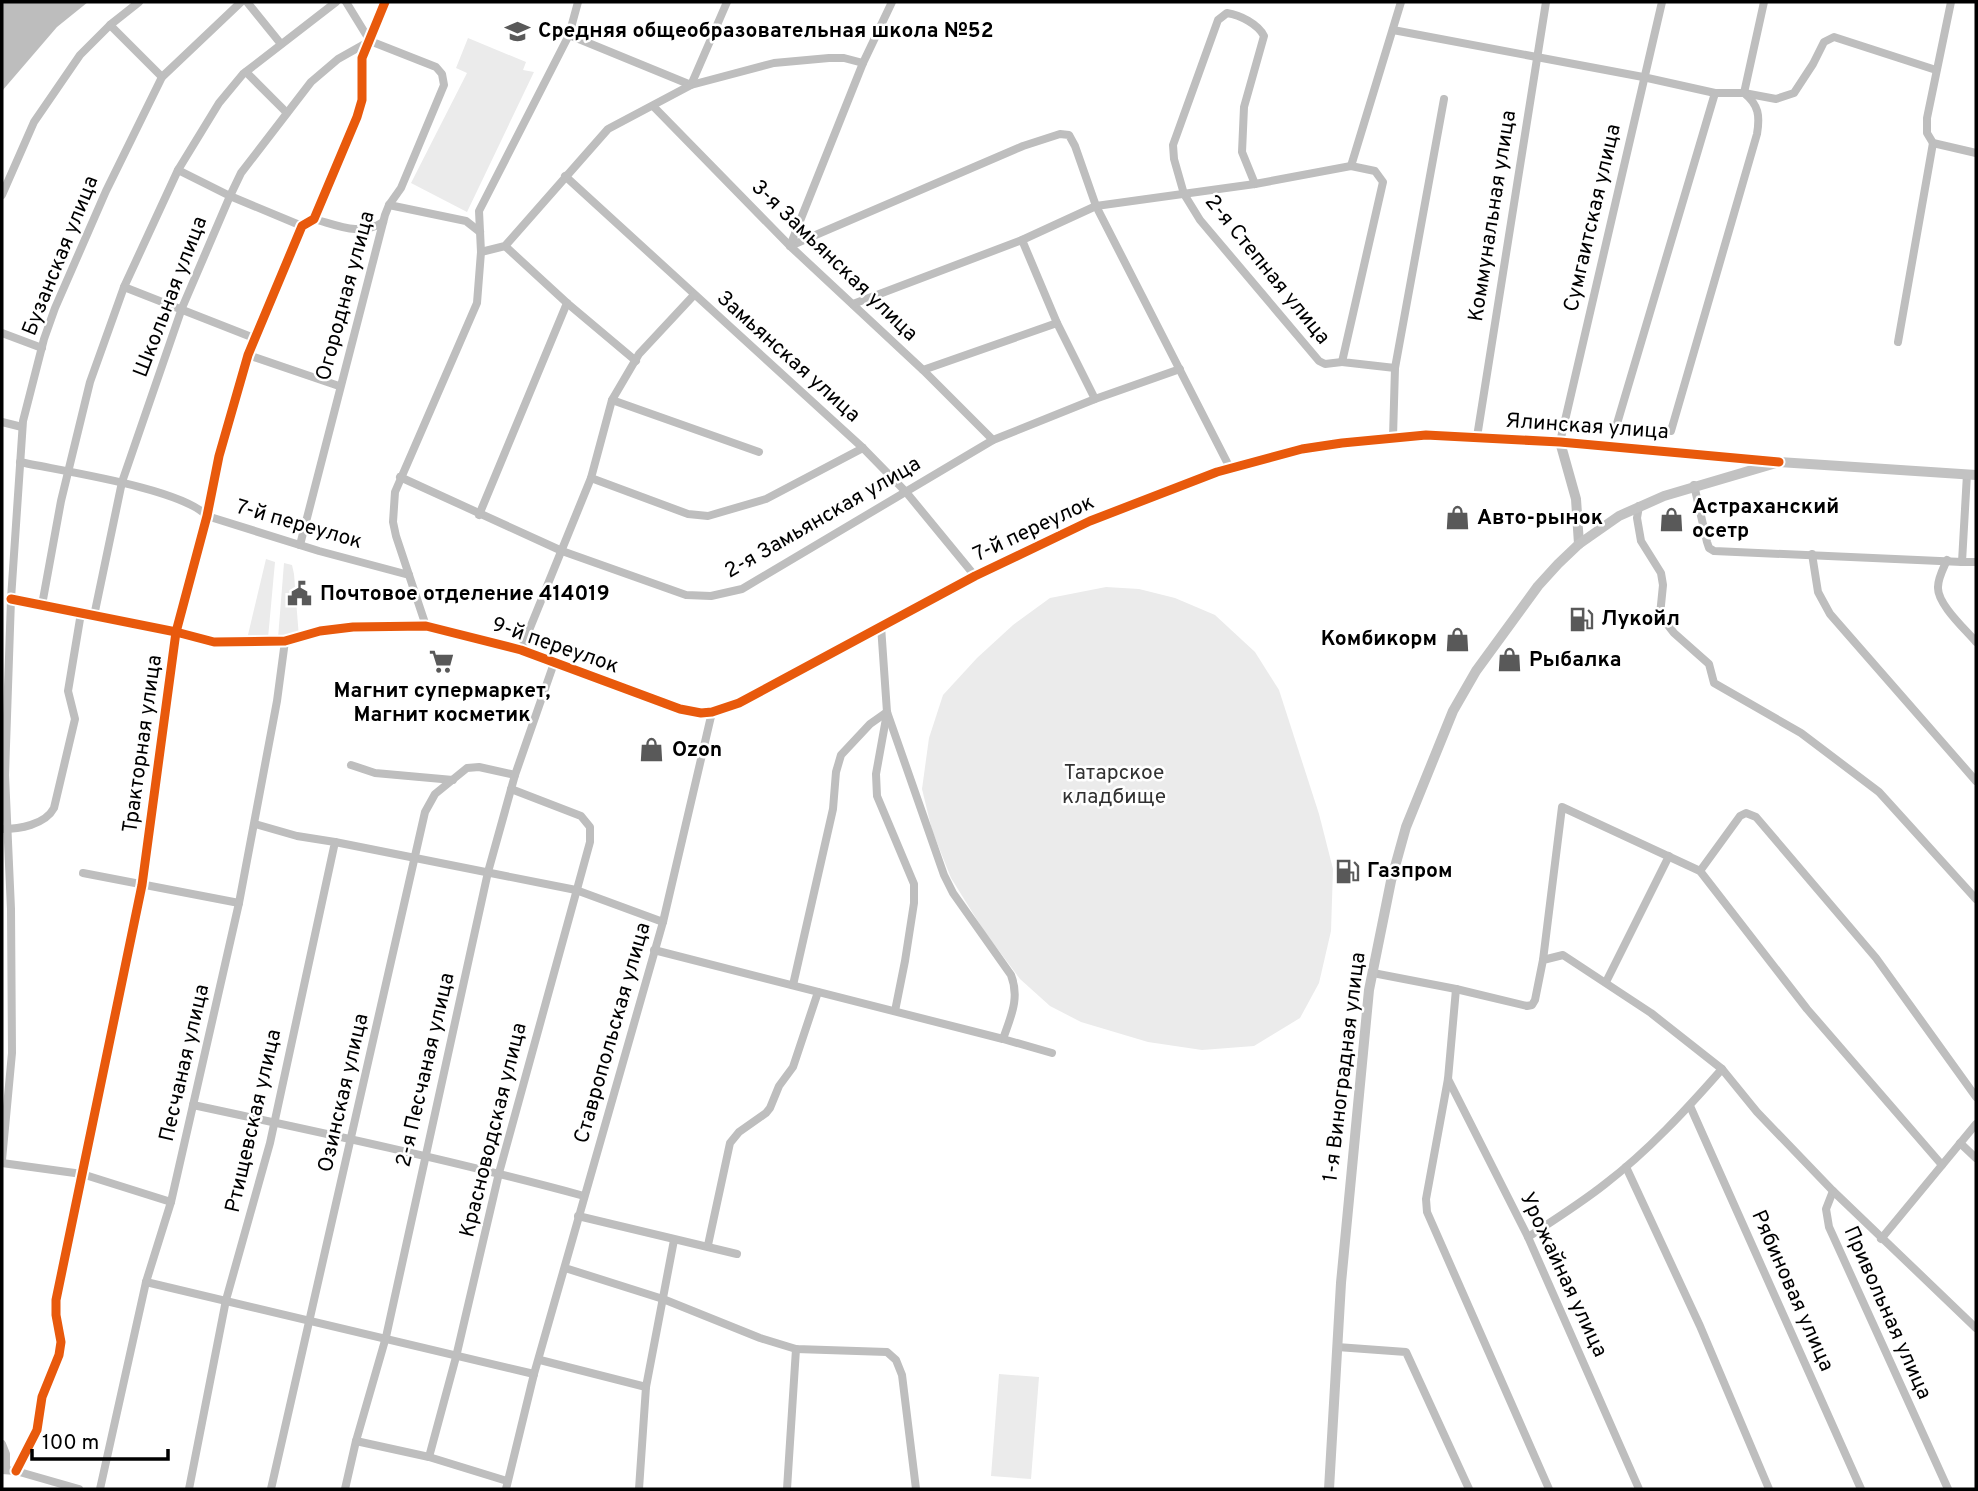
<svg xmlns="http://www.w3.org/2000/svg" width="1978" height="1491" font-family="Overpass,sans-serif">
<rect width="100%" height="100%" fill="#fff"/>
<g fill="#ebebeb">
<path d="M468,38L526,62L523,70L534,72L467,212L411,183L467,73L456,68Z"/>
<path d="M266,559L275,562L268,638L247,639Z"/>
<path d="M284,563L292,565L294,574L299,638H278Z"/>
<path d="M1106,587L1139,589L1175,598L1215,615L1255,652L1279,690L1319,814L1333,869L1331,931L1319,983L1300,1018L1254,1046L1202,1050L1148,1042L1081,1022L1050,1006L1020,979L984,931L951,878L932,830L922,789L929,738L943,695L977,658L1013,625L1050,598Z"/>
<path d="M999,1374L1039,1377L1031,1479L991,1476Z"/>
</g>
<path fill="#bdbdbd" d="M2,2H88L57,27L2,91Z"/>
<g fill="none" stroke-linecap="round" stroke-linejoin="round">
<g stroke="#bebebe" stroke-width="8">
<path d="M247,2L281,44"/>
<path d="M1951,2L1927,118V133L1933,143L1976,153"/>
<path d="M110,25L162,77"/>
<path d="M1393,30L1643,77L1715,93H1744L1776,99L1794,93L1813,64L1824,42L1834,37L1936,70"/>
<path d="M569,35L691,85L774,63L829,58H844L863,63"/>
<path d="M246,72L287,113"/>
<path d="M1744,93L1764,2"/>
<path d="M653,106L790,246L923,370L993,440"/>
<path d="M178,170L230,196L302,226"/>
<path d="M565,176L863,448L906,492L975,576"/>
<path d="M1255,184L1242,152L1244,107L1264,36C1258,24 1240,15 1227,13L1218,20L1173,145L1174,159L1184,194L1200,220L1319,361L1325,364L1342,362"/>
<path d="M2,195L34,122L80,55L110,25L139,2"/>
<path d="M389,205L466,221L480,232"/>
<path d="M314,219C337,225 361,237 383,222"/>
<path d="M1022,240L1057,323L1095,399"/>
<path d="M505,246L567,303L636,361"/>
<path d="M790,246L1023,146L1060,134L1069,135L1075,146L1096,206L1230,468"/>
<path d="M790,246L863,63L892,2"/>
<path d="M481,252L505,246L608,129L691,85L727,2"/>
<path d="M124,287L254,338"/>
<path d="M853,304L1022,240L1096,206L1255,184L1351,166"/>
<path d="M2,333L42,348"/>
<path d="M1898,342L1933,143"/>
<path d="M248,355L339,386"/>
<path d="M1395,368L1342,362L1383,182L1375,171L1351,166L1401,2"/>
<path d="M923,370L1057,323"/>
<path d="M612,400L759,452"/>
<path d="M2,422L22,427"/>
<path d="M1616,427L1715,93"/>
<path d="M1671,431L1757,134C1760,116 1759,105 1744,93"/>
<path d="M1393,437L1395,368L1444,99"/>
<path d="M1477,437L1546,2"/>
<path d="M1560,442L1662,2"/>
<path d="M20,462C61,471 181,488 207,516L319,551L409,575"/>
<path d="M1967,474L1962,562H1976"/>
<path d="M400,477L562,551L686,595L711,596L742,589L993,440L1095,399L1180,369"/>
<path d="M591,478L688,514L708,516L766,499L863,448"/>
<path d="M1694,485L1707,542L1709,548L1714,551L1962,562"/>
<path d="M1639,506L1637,518L1641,541L1661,573L1663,585L1660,615L1674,633L1709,664L1714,683L1801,733L1879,792L1976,899"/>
<path d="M479,515L567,303"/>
<path d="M300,545L385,215L389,205L401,188L444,85L442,74L436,67L370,41L346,2"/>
<path d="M1812,554L1818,592L1830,614L1976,781"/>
<path d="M1947,560C1943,569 1938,578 1938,587C1937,604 1966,630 1976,642"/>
<path d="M42,605L61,501L90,382L124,287L178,170L219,103L243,74L336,2"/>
<path d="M94,616L122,482L182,308L230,196L241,173L311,82L338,59L370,41"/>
<path d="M426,626L396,536L393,522L395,492L477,303L481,252L479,211L569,35L578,2"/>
<path d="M881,626L887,712L944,875L953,893L1011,975C1020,998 1011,1016 1003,1039"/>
<path d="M521,650L591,478L612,400L639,354L694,295"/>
<path d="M887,713L876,774L877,796L914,884V903L905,961L895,1011"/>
<path d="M351,765L375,773L453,780"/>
<path d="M2,829C19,829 45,825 54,808L75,719L68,691L81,613"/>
<path d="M335,842L576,890L663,922"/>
<path d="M1700,871L1740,816L1746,813L1756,817L1876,958L1976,1097"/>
<path d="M83,873L239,903"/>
<path d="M654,950L1003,1039L1052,1053"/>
<path d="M1543,960L1562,807L1700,871L1807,1009L1942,1165"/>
<path d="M1373,973L1456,989L1527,1006L1532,1005L1535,1000L1543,960L1563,955L1651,1013L1722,1069L1757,1112L1833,1191L1826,1209L1829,1227L1948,1489"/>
<path d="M1606,982L1669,856"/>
<path d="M793,985L833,809L836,772L841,755L870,724L887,712"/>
<path d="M1456,989L1448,1079L1426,1199L1427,1212L1549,1489"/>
<path d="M1448,1079L1528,1237L1639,1489"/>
<path d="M193,1105C324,1133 455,1161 584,1196"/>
<path d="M1690,1106L1861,1489"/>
<path d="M1960,1143L1976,1158"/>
<path d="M2,1160L12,1053L11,909L5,775L11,599L23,421L44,339L55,308L106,191L162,77L241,2"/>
<path d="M2,1163L82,1174L171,1202"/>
<path d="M1626,1167L1700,1326L1769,1489"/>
<path d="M1833,1191L1976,1328"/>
<path d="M578,1216L737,1254"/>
<path d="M1528,1237C1554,1220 1581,1203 1605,1184C1648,1151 1686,1110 1722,1069"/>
<path d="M1881,1239L1976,1124"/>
<path d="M708,1245L730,1143L739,1132L766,1113L770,1108L779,1086L793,1067L818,992"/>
<path d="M565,1268L663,1299L760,1338L796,1349L887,1352L896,1360L902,1375L916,1489"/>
<path d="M146,1282L534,1374"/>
<path d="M1337,1347L1406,1352L1469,1489"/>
<path d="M540,1360L646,1387"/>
<path d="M356,1441L429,1457L507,1481"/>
<path d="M2,1444L6,1454V1470"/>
<path d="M429,1457L456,1357L499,1173L590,842V827L581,816L511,789"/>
<path d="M2,1470L16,1471L79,1489"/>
<path d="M16,1471L37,1430L42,1397L59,1355L61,1342L56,1315V1300L142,885L176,632L207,516L219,456L248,355L302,226L314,219L357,117L362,100V58L385,2"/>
<path d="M100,1489L146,1282L171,1202L239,903L277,701L285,641"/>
<path d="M189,1489L226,1300L270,1143L335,842L297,836L255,824"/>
<path d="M271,1489L425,812L435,794L467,768L479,767L515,775"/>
<path d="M345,1489L356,1441L386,1337L488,872L515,775L554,663"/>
<path d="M506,1489L534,1374L663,922L712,712"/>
<path d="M639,1489L646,1387L674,1240"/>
<path d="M787,1489L796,1349"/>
</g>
<g stroke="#bebebe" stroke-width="10">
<path d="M1560,442L1576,499L1579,544"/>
<path d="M11,599L176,632L214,642L285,641L320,631L353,627L426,626L521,650L680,709L701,713L712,712L739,703L975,576L1090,521L1217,472L1302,449L1342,443L1426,435L1560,442L1777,461"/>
</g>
<path stroke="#c2c2c2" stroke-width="10" d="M1329,1489L1341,1283L1369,990L1391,881L1406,827L1453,711L1476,671L1538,586L1558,564L1579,544L1619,516L1664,496L1779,462L1976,475"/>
<defs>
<g id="cycleway">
<path d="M11,599L176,632L214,642L285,641L320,631L353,627L426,626L521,650L680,709L701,713L712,712L739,703L975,576L1090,521L1217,472L1302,449L1342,443L1426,435L1560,442L1779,462"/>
<path d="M16,1471L37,1430L42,1397L59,1355L61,1342L56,1315V1300L142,885L176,632L207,516L219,456L248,355L302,226L314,219L357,117L362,100V58L385,2"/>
</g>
</defs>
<use href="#cycleway" stroke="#fff" stroke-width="13"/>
<use href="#cycleway" stroke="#e8590c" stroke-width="9"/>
</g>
<defs>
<symbol id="school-bare" viewBox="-9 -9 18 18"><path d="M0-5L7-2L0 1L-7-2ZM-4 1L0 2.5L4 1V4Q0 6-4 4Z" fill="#595959" stroke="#fff" stroke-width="2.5" paint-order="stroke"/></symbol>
<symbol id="shop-bare" viewBox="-9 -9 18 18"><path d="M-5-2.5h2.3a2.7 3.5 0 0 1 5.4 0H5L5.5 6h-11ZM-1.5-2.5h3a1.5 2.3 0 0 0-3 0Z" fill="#595959" stroke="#fff" stroke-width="2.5" paint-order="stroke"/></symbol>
<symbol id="civic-bare" viewBox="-9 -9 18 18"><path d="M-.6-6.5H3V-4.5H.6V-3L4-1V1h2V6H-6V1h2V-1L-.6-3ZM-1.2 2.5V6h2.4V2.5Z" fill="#595959" stroke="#fff" stroke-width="2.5" paint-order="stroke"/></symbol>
<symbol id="fuel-bare" viewBox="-9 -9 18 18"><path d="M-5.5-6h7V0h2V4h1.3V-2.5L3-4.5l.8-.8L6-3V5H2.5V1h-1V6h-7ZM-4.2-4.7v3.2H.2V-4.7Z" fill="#595959" stroke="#fff" stroke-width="2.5" paint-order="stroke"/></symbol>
<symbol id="supermarket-bare" viewBox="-9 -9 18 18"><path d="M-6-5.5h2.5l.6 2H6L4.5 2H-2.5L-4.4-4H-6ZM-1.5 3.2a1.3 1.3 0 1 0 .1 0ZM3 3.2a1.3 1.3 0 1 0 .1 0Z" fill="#595959" stroke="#fff" stroke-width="2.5" paint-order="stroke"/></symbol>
</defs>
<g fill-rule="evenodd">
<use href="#school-bare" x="500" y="14" width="35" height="35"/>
<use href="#shop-bare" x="1440" y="500" width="35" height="35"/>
<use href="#shop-bare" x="1654" y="502" width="35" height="35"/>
<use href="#civic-bare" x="282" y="576" width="35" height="35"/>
<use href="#fuel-bare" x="1564" y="602" width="35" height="35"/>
<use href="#shop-bare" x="1440" y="622" width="35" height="35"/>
<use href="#shop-bare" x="1492" y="642" width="35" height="35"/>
<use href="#supermarket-bare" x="424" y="644" width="35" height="35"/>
<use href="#shop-bare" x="634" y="732" width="35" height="35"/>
<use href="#fuel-bare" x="1330" y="854" width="35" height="35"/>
</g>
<g text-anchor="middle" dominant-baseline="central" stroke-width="5" stroke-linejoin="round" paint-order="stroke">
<g font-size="21" font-weight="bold" fill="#000" stroke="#fff" text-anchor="start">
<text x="538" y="31">Средняя общеобразовательная школа №52</text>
<text x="1692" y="507">Астраханский<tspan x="1692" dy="24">осетр</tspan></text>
<text x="1477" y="518">Авто-рынок</text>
<text x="320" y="594">Почтовое отделение 414019</text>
<text x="1601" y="619">Лукойл</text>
<text x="1437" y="639" text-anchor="end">Комбикорм</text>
<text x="1529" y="660">Рыбалка</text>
<text x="442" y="691" text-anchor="middle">Магнит супермаркет,<tspan x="442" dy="24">Магнит косметик</tspan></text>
<text x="672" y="750">Ozon</text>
<text x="1367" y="871">Газпром</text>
</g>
<g font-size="21" fill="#000" stroke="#fff">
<text transform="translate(1493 216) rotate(-81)">Коммунальная улица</text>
<text transform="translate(1593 218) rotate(-77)">Сумгаитская улица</text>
<text transform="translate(61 256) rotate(-68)">Бузанская улица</text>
<text transform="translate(834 261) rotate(44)">3-я Замьянская улица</text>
<text transform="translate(1267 270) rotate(51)">2-я Степная улица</text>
<text transform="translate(346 296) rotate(-75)">Огородная улица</text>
<text transform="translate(171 297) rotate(-69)">Школьная улица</text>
<text transform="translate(788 357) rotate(42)">Замьянская улица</text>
<text transform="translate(1587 427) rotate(4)">Ялинская улица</text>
<text transform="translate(823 518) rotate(-30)">2-я Замьянская улица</text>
<text transform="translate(299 525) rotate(16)">7-й переулок</text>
<text transform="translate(1034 529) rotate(-25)">7-й переулок</text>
<text transform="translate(555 646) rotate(19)">9-й переулок</text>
<text transform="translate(143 744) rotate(-82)">Тракторная улица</text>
<text transform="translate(613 1033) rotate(-74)">Ставропольская улица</text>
<text transform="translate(185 1063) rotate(-77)">Песчаная улица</text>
<text transform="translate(1345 1067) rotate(-83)">1-я Виноградная улица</text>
<text transform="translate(426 1070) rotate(-77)">2-я Песчаная улица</text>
<text transform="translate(344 1093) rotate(-77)">Озинская улица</text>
<text transform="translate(254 1121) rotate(-77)">Ртищевская улица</text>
<text transform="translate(494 1130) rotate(-76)">Красноводская улица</text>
<text transform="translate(1563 1275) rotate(65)">Урожайная улица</text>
<text transform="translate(1792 1291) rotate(66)">Рябиновая улица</text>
<text transform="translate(1887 1313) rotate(66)">Привольная улица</text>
</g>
<g font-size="21" fill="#313131" stroke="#fff">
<text x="1114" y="773">Татарское<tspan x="1114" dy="24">кладбище</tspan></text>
</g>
</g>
<rect width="1978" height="1491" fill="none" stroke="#000000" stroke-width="7"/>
<path d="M32 1449v10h136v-10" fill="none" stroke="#000000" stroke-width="3.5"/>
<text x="42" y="1449" font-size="21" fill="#000000" stroke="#ffffff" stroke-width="5" paint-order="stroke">100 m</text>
</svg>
